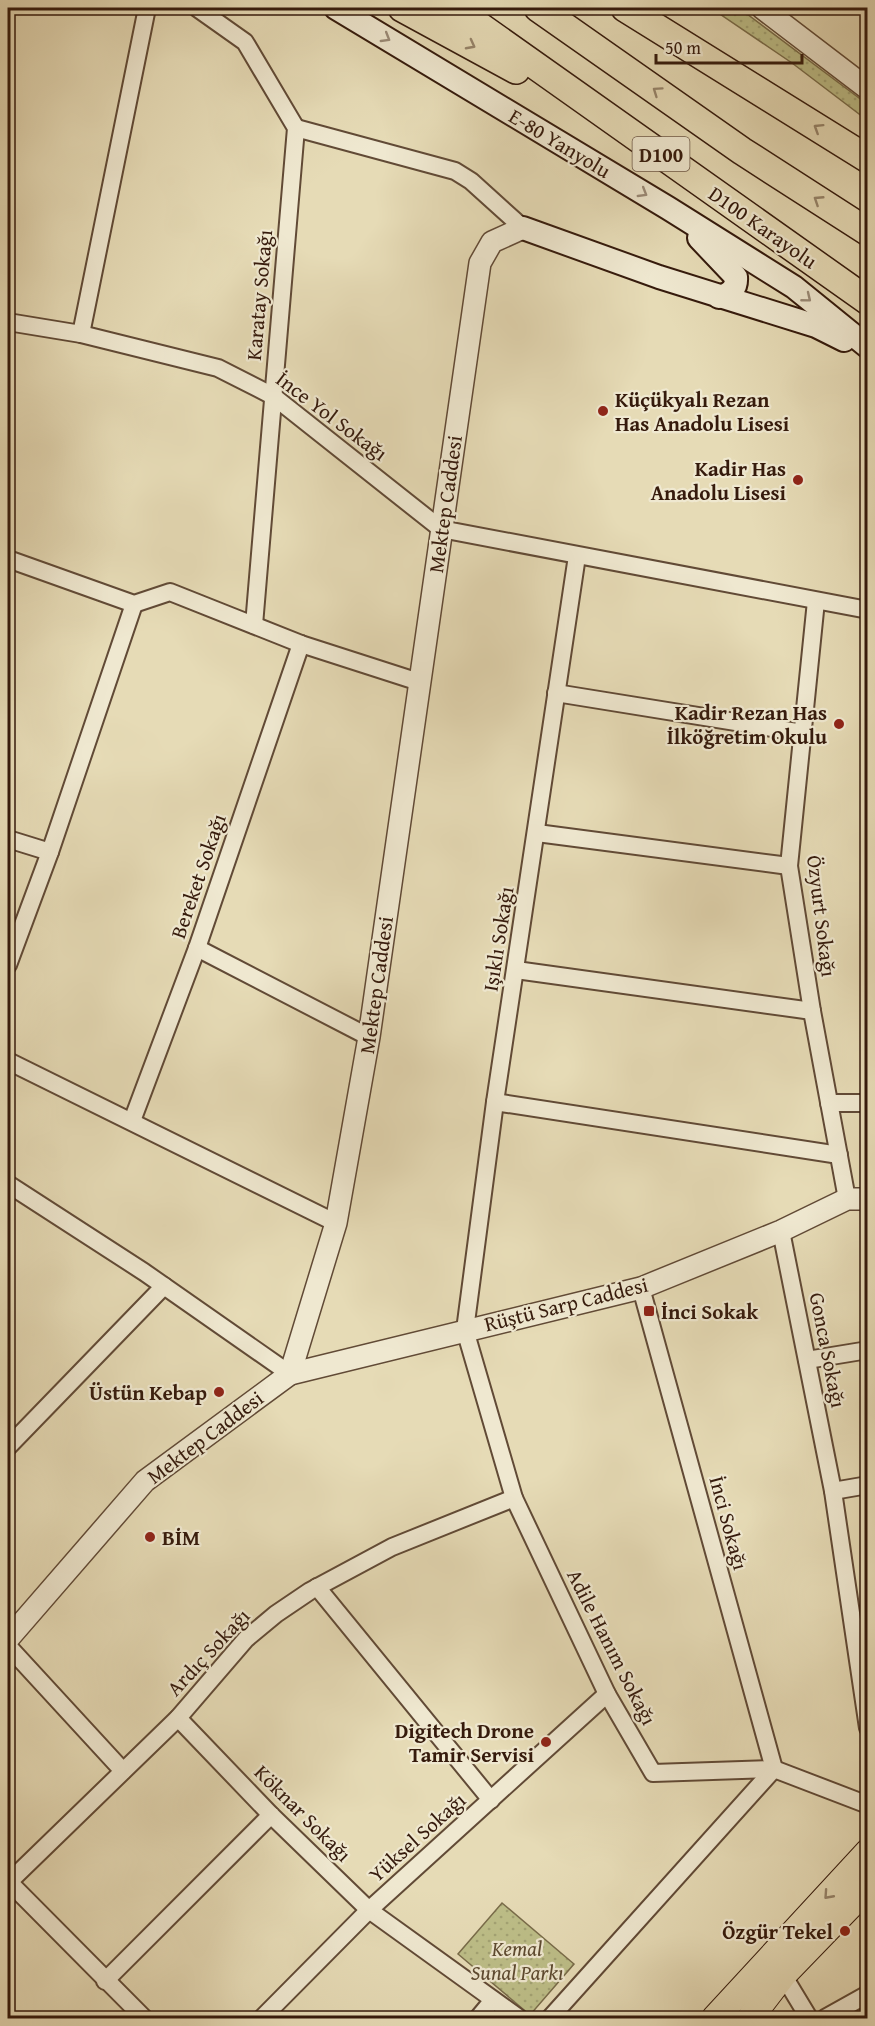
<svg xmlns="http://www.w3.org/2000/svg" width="875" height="2026" font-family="'Gentium Book Plus',serif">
<defs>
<pattern id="grass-dots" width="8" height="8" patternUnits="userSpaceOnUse" patternTransform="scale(1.5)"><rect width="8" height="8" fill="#bdbe88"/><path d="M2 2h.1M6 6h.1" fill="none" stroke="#a3a374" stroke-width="1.8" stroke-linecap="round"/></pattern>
</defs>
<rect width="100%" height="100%" fill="#e6dbb6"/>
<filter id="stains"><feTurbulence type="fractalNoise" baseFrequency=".00333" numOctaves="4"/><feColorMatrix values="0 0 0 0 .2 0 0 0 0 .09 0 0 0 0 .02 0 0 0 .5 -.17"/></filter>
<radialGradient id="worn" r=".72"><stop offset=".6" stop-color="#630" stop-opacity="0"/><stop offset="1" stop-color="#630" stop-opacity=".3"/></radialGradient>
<g fill="url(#grass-dots)" stroke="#796c4a" stroke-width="1.5">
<path d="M711,8H739L867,104V120L792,63Z"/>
<path d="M502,1903L574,1964L530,2015L458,1954Z"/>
</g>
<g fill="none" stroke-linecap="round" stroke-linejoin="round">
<defs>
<g id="minor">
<path d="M197,8L245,42L296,128L254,625"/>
<path d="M296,128L455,171L471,181L523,228"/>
<path d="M8,322L81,334L218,368L273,396L441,529L868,610"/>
<path d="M81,334L147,8"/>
<path d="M577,556L495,1102L465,1330L514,1498L607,1694L653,1773L774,1769L868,1805"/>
<path d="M8,559L134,604L170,592L301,644L419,682"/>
<path d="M816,601L789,866L812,1011L847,1199"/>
<path d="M556,693L803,733"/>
<path d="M537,833L789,866"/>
<path d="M8,839L50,852"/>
<path d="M197,948L369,1037"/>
<path d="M8,965L50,852L134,604"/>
<path d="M516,970L812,1011"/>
<path d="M8,1061L336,1223"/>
<path d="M495,1102L839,1155"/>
<path d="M829,1103H868"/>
<path d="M132,1121L197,948L301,644"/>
<path d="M8,1184L144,1272L290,1374"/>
<path d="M781,1231L833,1491L868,1728"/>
<path d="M807,1360L868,1350"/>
<path d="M8,1447L164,1286"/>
<path d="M833,1491L868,1485"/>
<path d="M317,1587L491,1800"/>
<path d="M8,1646L123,1771"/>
<path d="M178,1718L271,1815L369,1910L519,2018"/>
<path d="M8,1881L144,2018"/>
<path d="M9,1882L178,1718L246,1639L276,1614L310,1591L392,1547L514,1498"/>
<path d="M783,1975L809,2018"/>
<path d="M105,1981L271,1815"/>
<path d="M262,2018L369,1910L607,1694"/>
<path d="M478,2018L493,2000"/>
<path d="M550,2018L774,1769L641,1288"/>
<path d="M825,2018L868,1994"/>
</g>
<g id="tertiary">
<path d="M762,8L868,89"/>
<path d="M290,1374L641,1288L781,1231L847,1199H868"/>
<path d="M8,1639L145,1481L290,1374L336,1223L369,1037L480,263L492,242L523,228"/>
</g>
<g id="secondary">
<path d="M336,8L668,208L794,287L868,347"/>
<path d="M523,228L659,277L816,326L844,340"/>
<path d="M699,238L736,277C737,289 730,294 719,297"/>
</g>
<g id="primary">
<path d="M715,2018L868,1852"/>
<path d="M750,2018L783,1975L868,1887"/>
</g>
<g id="trunk">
<path d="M402,8L516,70"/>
<path d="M454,8L868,301"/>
<path d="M538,8L742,151L868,232"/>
<path d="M625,8L868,159"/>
</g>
</defs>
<use href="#minor" stroke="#614a36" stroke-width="20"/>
<use href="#tertiary" stroke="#614a36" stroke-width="24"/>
<use href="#secondary" stroke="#351a0c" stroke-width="26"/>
<use href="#primary" stroke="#351a0c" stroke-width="28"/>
<use href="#trunk" stroke="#351a0c" stroke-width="30"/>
<use href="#minor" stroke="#efe8d0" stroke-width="16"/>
<use href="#tertiary" stroke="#efe8d0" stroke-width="21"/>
<use href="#secondary" stroke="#efe8d0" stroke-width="22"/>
<use href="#primary" stroke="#e6dbb6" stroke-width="26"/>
<use href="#trunk" stroke="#e6dbb6" stroke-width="27"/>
</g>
<defs><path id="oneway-chevron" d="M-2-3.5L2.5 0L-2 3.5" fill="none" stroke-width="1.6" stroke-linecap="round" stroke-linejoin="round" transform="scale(1.5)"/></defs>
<g stroke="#9b8b78">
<use href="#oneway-chevron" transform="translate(386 38) rotate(31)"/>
<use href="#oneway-chevron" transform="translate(643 193) rotate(31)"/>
<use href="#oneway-chevron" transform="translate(807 298) rotate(39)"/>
</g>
<g stroke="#96846a">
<use href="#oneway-chevron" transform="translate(471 45) rotate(28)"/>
<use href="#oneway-chevron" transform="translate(657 91) rotate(-145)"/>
<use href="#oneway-chevron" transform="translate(818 128) rotate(-148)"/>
<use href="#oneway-chevron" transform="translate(818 200) rotate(-147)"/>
<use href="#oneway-chevron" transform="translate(828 1895) rotate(132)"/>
</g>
<g fill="#8f2418" stroke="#efe8d0" stroke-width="2">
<circle cx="603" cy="411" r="6"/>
<circle cx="798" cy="480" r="6"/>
<circle cx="839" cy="724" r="6"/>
<rect x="643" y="1305" width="12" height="12" rx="3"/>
<circle cx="219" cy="1392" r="6"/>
<circle cx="150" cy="1537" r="6"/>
<circle cx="546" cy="1742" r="6"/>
<circle cx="845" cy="1931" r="6"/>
</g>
<g text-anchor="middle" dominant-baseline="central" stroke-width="4.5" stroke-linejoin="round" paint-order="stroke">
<rect fill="#efe8d0" stroke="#6d5847" stroke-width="1.5" x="632.5" y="137" width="57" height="34" rx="4.5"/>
<g font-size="20" font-weight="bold" fill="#351a0c">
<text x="661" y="154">D100</text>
</g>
<g font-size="21" fill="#351a0c" stroke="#efe8d0">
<text transform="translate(560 143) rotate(31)">E-80 Yanyolu</text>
<text transform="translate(763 227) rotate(35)">D100 Karayolu</text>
<text transform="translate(259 295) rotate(-85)">Karatay Sokağı</text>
<text transform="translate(332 416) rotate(37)">İnce Yol Sokağı</text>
<text transform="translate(445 504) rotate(-82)">Mektep Caddesi</text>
<text transform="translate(198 876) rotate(-71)">Bereket Sokağı</text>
<text transform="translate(822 916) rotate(83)">Özyurt Sokağı</text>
<text transform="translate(498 939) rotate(-81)">Işıklı Sokağı</text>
<text transform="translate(376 985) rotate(-82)">Mektep Caddesi</text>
<text transform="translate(566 1304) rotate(-14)">Rüştü Sarp Caddesi</text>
<text transform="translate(828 1350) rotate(79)">Gonca Sokağı</text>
<text transform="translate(205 1437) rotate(-37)">Mektep Caddesi</text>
<text transform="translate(729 1523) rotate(75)">İnci Sokağı</text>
<text transform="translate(612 1647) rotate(63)">Adile Hanım Sokağı</text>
<text transform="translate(208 1652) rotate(-47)">Ardıç Sokağı</text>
<text transform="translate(303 1813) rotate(45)">Köknar Sokağı</text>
<text transform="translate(417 1837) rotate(-42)">Yüksel Sokağı</text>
</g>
<g font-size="21" font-weight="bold" fill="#351a0c" stroke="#efe8d0" text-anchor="end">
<text x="615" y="399" text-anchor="start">Küçükyalı Rezan<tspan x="615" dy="24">Has Anadolu Lisesi</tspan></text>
<text x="786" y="468">Kadir Has<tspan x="786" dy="24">Anadolu Lisesi</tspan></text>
<text x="827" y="712">Kadir Rezan Has<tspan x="827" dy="24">İlköğretim Okulu</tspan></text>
<text x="661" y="1311" text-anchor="start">İnci Sokak</text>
<text x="207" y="1392">Üstün Kebap</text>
<text x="162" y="1537" text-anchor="start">BİM</text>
<text x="534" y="1730">Digitech Drone<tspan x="534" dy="24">Tamir Servisi</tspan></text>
<text x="833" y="1931">Özgür Tekel</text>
</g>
<g font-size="21" font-style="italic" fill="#5e4b31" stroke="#efe8d0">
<text x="517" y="1948">Kemal<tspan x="517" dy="24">Sunal Parkı</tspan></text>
</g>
</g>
<rect width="875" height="2026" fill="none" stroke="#e6dbb6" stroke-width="30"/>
<rect x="9" y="9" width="857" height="2008" fill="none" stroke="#351a0c" stroke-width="3"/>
<rect x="15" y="15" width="845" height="1996" fill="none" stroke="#351a0c" stroke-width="1.5"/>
<path d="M656 54v9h146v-9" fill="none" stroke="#351a0c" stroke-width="3"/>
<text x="665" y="54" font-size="18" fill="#351a0c" stroke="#efe8d0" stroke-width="4.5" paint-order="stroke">50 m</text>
<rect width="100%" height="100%" filter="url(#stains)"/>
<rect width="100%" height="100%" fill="url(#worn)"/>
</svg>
